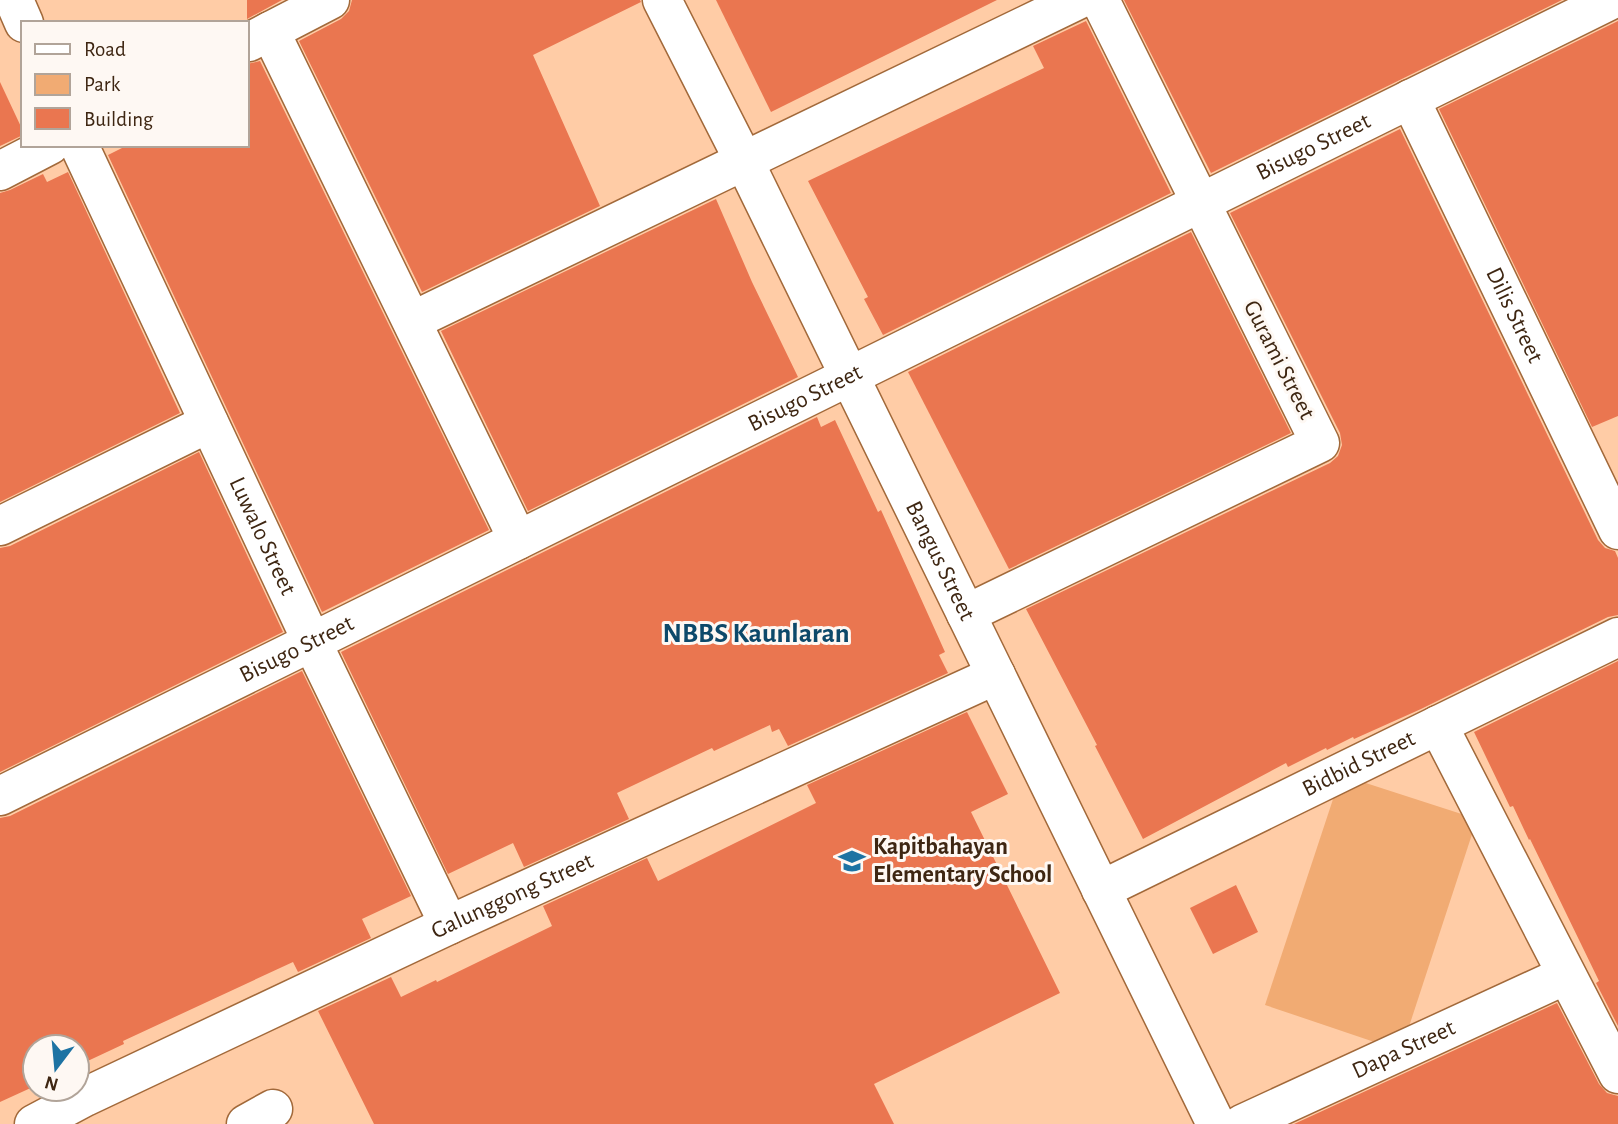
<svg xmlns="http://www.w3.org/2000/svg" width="1618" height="1124" font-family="'Alegreya Sans',sans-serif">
<rect width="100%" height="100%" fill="#ffcca6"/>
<path fill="#f1ab73" d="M1341,775L1477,819L1401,1051L1265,1005Z"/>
<g fill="#ea7650">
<path d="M247,0H282L247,19Z"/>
<path d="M352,0H640L641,2L533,55L600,206L422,292L299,41L341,19L349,11Z"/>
<path d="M716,0H997L771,112Z"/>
<path d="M1124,0H1562L1211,173Z"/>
<path d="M1086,21L1171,193L883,335L864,299L868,297L808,181L1044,68L1033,46Z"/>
<path d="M1618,21V416L1592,427L1439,109Z"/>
<path d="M260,61L489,530L322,612L108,155L128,145H247V64Z"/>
<path d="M0,82L23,131V135L0,146Z"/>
<path d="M1400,129L1598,540L1605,548L1615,551L1618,558V615L1608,617L1421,709L1354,739L1353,737L1327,750L1326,748L1288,767L1286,763L1143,839L1095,746L1097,745L1026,609L1330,463L1338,456L1342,445L1340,433L1230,213Z"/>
<path d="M68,172L180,413L0,502V193L10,190L43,174L47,182Z"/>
<path d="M716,199L752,282L798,377L528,511L441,331Z"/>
<path d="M1191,232L1291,433L1009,569L908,372Z"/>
<path d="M817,417L821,427L835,420L878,512L881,510L945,652L939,655L948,673L788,746L779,729L772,732L770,725L714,751L712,748L617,793L629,819L524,867L513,843L448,874L341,652Z"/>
<path d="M199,452L283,632L0,772V548L10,546Z"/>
<path d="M1618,661V1026L1596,983L1599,981L1530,839L1529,840L1513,806L1510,807L1474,732Z"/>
<path d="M302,671L411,896L362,919L371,938L298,972L293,962L123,1041L124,1044L77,1066V1047H35V1086L0,1102V818L10,816Z"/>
<path d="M967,712L1008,794L971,812L1060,993L874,1084L894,1124H374L318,1011L391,977L401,997L436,980L437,982L552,926L543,906L647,858L658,881L816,803L807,785Z"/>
<path d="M1236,885L1258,932L1213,954L1190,908Z"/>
<path d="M1557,1003L1599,1084L1607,1093L1618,1096V1124H1294Z"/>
</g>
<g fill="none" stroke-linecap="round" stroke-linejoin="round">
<defs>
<g id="minor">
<path d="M14,0L24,23"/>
<path id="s1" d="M662,0L744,161L1216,1124"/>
<path d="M270,31L518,540"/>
<path d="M249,42L330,0"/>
<path id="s2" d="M1410,99L1618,530"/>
<path id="s3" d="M79,145L312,642L449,925"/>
<path d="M0,171L50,145"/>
<path d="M412,321L1078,0"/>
<path d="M0,526L209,423"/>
<path d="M966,614L1320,443L1100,0"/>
<path d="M1438,725L1618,1074"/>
<path id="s4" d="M0,796L1611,0"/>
<path id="s5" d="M1101,890L1618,637"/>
<path id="s6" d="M34,1124L85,1097L449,925L996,675"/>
<path d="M246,1124L273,1109"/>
<path id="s7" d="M1242,1124L1566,975"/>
</g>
</defs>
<use href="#minor" stroke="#a2693a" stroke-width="41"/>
<use href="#minor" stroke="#fff" stroke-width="38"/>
</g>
<defs>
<symbol id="school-bare" viewBox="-9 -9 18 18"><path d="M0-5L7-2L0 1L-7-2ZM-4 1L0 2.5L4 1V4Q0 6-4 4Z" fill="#1d73a3" stroke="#fef8f3" stroke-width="2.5" paint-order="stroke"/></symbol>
</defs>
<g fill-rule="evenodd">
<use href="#school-bare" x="833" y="842" width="38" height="38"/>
</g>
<g text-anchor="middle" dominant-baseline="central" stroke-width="6" stroke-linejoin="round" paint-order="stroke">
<g font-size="24" fill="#3e2612" stroke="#fef8f3">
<text stroke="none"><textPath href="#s4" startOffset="1465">Bisugo Street</textPath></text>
<text stroke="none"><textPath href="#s2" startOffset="240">Dilis Street</textPath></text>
<text transform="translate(1279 360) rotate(63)">Gurami Street</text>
<text stroke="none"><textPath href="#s4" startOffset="898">Bisugo Street</textPath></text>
<text stroke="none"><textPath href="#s3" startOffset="432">Luwalo Street</textPath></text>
<text stroke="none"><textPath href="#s1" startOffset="626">Bangus Street</textPath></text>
<text stroke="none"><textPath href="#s4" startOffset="331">Bisugo Street</textPath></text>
<text stroke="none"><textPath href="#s5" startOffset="287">Bidbid Street</textPath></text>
<text stroke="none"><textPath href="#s6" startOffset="530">Galunggong Street</textPath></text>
<text stroke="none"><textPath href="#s7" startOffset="178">Dapa Street</textPath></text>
</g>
<g font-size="24" font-weight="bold" fill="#3e2612" stroke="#fef8f3" text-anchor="start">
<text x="873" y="847">Kapitbahayan<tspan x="873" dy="28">Elementary School</tspan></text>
</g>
<g font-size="28" font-weight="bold" fill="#0d496a" stroke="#fef8f3">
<text x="756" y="634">NBBS Kaunlaran</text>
</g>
</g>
<rect x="21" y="21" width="228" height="126" fill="#fef8f3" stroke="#b1a499" stroke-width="2"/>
<rect x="35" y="44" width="35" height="10" fill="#ffffff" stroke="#b1a499" stroke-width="2"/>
<text x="84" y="56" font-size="21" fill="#3e2612">Road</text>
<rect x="35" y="74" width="35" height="21" fill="#f1ab73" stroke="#b1a499" stroke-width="2"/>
<text x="84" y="91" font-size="21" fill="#3e2612">Park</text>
<rect x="35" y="108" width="35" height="21" fill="#ea7650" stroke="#b1a499" stroke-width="2"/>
<text x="84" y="126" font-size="21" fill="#3e2612">Building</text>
<g transform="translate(56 1068) rotate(196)"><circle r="33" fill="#fef8f3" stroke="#b1a499" stroke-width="2"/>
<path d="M0-5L12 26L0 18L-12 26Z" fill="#1d73a3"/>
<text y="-10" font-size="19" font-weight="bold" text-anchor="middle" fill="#3e2612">N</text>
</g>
</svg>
